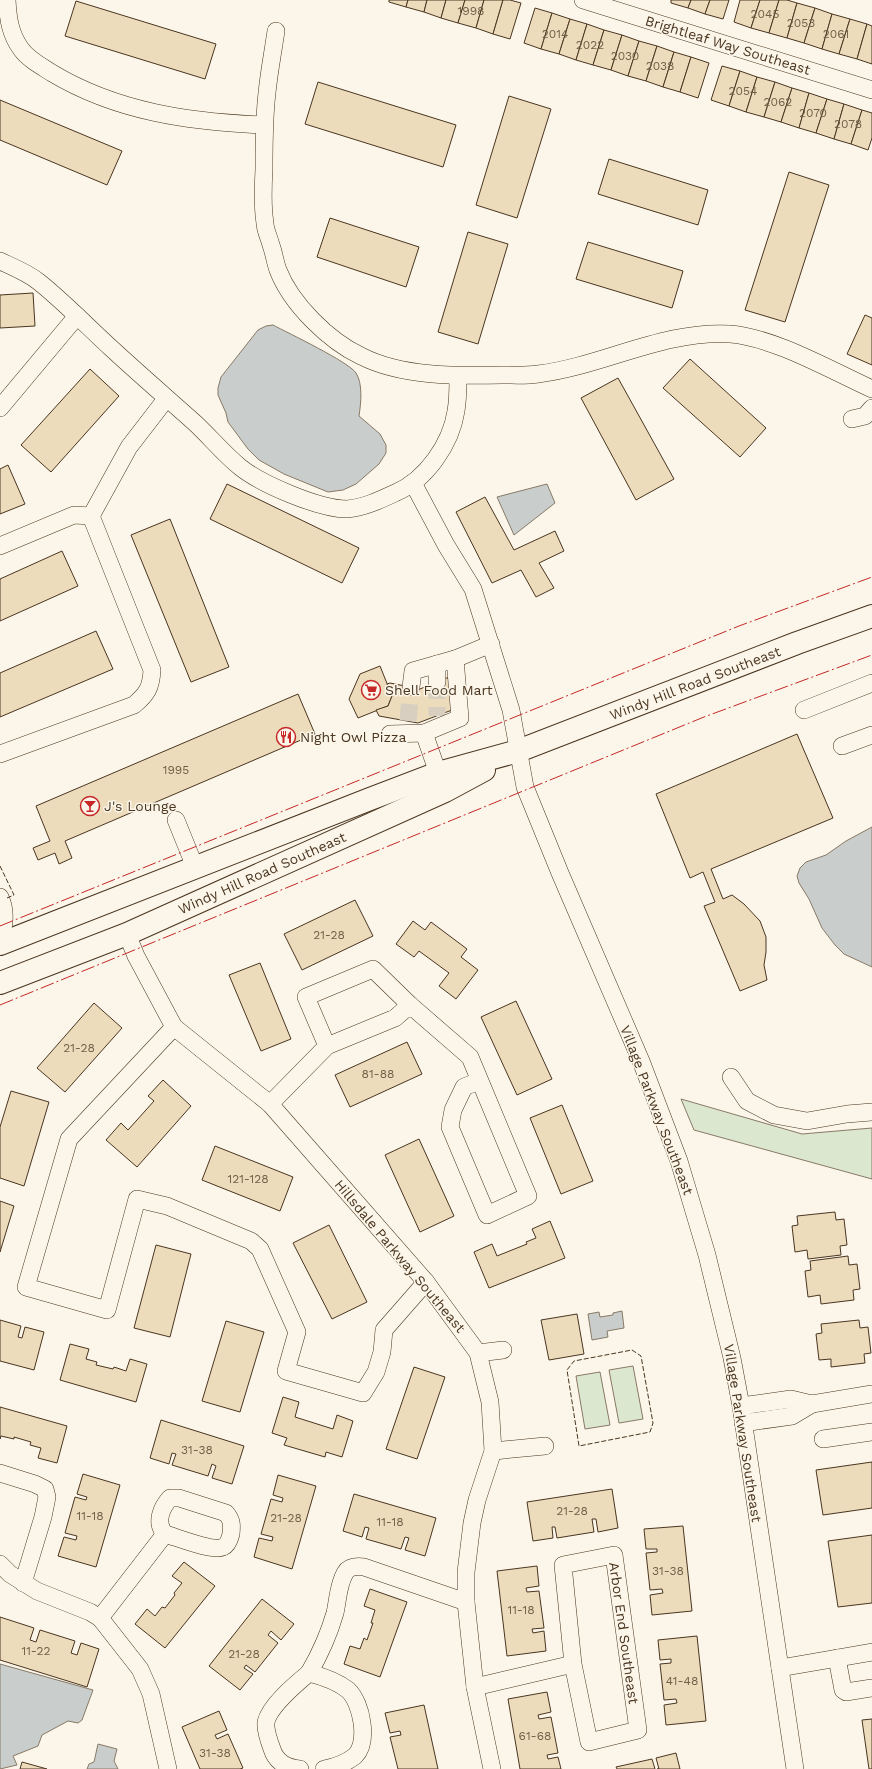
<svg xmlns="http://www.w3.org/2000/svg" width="872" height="1769" font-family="'Work Sans',sans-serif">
<rect width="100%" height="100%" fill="#fbf6e9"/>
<g fill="#dce7d0" stroke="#887966">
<path d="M681,1099L802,1134L872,1128V1179L694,1130Z"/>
<path d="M633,1366L643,1419L619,1423L609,1370Z"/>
<path d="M600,1372L610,1425L585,1429L576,1376Z"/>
</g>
<g fill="#c9cecd" stroke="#887966">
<path d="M273,325C288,333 349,362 356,373C363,384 361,403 359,416L380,434L386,445V453L379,464L356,484L343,490L328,492L284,474L259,460L248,449L228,422L226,413L218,395V388L221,377L258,330L266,326Z"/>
<path d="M547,484L555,503L514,535L497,497Z"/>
<path d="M872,827V967L844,954L835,945L822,928L809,899L799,883L797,876L800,868L806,862L826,855L846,841Z"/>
<path d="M622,1311L624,1328L607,1331L608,1337L592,1340L588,1314L599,1312L600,1317L613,1315V1313Z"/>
<path d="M0,1664L93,1690L82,1720L78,1723L68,1721L42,1735L38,1746L13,1756L17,1765L0,1769Z"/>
<path d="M98,1744L117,1749L114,1761L118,1769H87L89,1764L94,1762Z"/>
</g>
<g fill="#ecdcbc" stroke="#4a3520">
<path d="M389,0H408L406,7L389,2Z"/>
<path d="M408,0H427L424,12L406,7Z"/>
<path d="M427,0H446L441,18L424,12Z"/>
<path d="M446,0H465L458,23L441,18Z"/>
<path d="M465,0H484L476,28L458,23Z"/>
<path d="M484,0H503L493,34L476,28Z"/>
<path d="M503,0H510L521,3L510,39L493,34Z"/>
<path d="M671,0H691L688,8L671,3Z"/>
<path d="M691,0H710L705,14L688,8Z"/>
<path d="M710,0H729L723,19L705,14Z"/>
<path d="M740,0H760L751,28L734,22Z"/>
<path d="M760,0H779L769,33L751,28Z"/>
<path d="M779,0H787L797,3L787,38L769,33Z"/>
<path d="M76,1L216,44L205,79L65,36Z"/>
<path d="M797,3L815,8L804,43L787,38Z"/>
<path d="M535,8L552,13L541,49L524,43Z"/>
<path d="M815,8L832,14L822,49L804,43Z"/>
<path d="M552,13L570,19L559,54L541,49Z"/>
<path d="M832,14L850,19L839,54L822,49Z"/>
<path d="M570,19L587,24L576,60L559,54Z"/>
<path d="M850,19L867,24L857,59L839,54Z"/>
<path d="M587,24L604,30L593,65L576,60Z"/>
<path d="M867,24L872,26V64L857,59Z"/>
<path d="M604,30L622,35L611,70L593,65Z"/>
<path d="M622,35L639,41L628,76L611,70Z"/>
<path d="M639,41L657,46L646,81L628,76Z"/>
<path d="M657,46L674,52L663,87L646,81Z"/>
<path d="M674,52L691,57L680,92L663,87Z"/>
<path d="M691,57L709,63L698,98L680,92Z"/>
<path d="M722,66L740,71L729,106L711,100Z"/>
<path d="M740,71L757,77L746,112L729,106Z"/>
<path d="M757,77L775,82L764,117L746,112Z"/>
<path d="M318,82L456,125L443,167L305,124Z"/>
<path d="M775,82L792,88L781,122L764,117Z"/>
<path d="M792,88L809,93L799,128L781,122Z"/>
<path d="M809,93L827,99L816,133L799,128Z"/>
<path d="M509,96L551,109L517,218L476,205Z"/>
<path d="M827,99L844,104L834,139L816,133Z"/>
<path d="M0,100L122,151L107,185L0,140Z"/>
<path d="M844,104L862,110L851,144L834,139Z"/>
<path d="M862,110L872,113V138L868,150L851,144Z"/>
<path d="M609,159L708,190L698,225L598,194Z"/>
<path d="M789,172L829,185L785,322L745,310Z"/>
<path d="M330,218L419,247L406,287L317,257Z"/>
<path d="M468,232L508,244L478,344L438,332Z"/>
<path d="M588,242L683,271L672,308L576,279Z"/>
<path d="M33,293L35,326L0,328V295Z"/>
<path d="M865,315L872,318V365L847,354Z"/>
<path d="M690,359L766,428L740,457L663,388Z"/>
<path d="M90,369L119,396L51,472L21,445Z"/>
<path d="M618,378L674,479L636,500L581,398Z"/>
<path d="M8,465L25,504L0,514V469Z"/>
<path d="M227,484L359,548L342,583L210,519Z"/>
<path d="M485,497L514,550L555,531L564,551L539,563L554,588L536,597L521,570L492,583L456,512Z"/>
<path d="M170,519L229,667L191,682L131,535Z"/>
<path d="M62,551L78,586L0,621V579Z"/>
<path d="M96,631L113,669L0,717V673Z"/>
<path d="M380,666L392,696L388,706L358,718L349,699L360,674Z"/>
<path d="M446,678H451L452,710L418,723L379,716L376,710L388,706L392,696L387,684L390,683L420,689Z"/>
<path d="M298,694L315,734L65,841L72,858L59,864L55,853L38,860L33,848L50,841L36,806Z"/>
<path d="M797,734L833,818L711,869L723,899L732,895L744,904L760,921L766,937V952L764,965L767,980L740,991L704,906L715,902L703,872L690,878L656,794Z"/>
<path d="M355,900L373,936L302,970L284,934Z"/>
<path d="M413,921L425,930L431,922L467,949L461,957L478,970L456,999L439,986L449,973L419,951L414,957L396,944Z"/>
<path d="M260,963L291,1039L261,1051L229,975Z"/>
<path d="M516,1001L552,1079L517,1095L481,1017Z"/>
<path d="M94,1003L122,1028L65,1092L37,1068Z"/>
<path d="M407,1042L422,1074L350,1107L335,1075Z"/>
<path d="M163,1080L191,1106L137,1167L106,1140L121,1123L128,1130L154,1101L148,1096Z"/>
<path d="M11,1091L49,1102L24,1186L0,1178V1127Z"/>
<path d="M562,1105L593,1181L561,1194L530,1118Z"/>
<path d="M419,1139L454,1216L420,1232L385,1155Z"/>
<path d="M215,1146L293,1177L280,1211L202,1180Z"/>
<path d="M0,1201L14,1206L0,1252Z"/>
<path d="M835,1212L836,1220L844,1219L847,1245L840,1246L841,1255L808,1259L807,1250L795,1252L792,1226L798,1225L797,1216Z"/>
<path d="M550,1221L565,1258L489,1288L474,1252L492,1244L497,1256L527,1244L526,1242L536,1238L532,1229Z"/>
<path d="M329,1225L367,1302L332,1319L293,1243Z"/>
<path d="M156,1245L191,1254L170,1337L134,1328Z"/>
<path d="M848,1256L849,1265L857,1264L860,1289L853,1290L854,1300L821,1304L820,1295L808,1297L805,1271L811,1270L810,1261Z"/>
<path d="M577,1314L584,1354L549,1360L541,1320Z"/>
<path d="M0,1320L21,1326L18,1337L22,1338L25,1327L44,1332L34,1370L0,1361Z"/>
<path d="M859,1320L860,1328L868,1327L871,1353L864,1354L865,1363L831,1367V1359L819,1360L816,1334L822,1333L821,1324Z"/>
<path d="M226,1321L264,1332L240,1412L202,1401Z"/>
<path d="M70,1344L89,1349L86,1359L97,1362L96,1365L113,1369L114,1367L126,1371L130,1359L147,1364L136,1402L60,1380Z"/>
<path d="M414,1367L445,1377L417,1459L386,1449Z"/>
<path d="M283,1397L299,1402L295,1417L333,1429L337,1415L353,1421L342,1457L326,1452L325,1457L284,1445L287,1438L272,1433Z"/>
<path d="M0,1407L67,1426L57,1463L38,1458L41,1448L30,1445L31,1442L14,1437V1439L1,1436L0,1439Z"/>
<path d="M161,1420L244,1446L232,1484L212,1478L216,1466L212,1464L208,1476L172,1465L176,1454L172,1453L169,1464L150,1458Z"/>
<path d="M872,1462V1508L823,1515L816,1470Z"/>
<path d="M83,1474L120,1485L96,1567L58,1556L64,1537L76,1540L77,1536L65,1533L75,1497L86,1500L87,1497L77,1494Z"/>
<path d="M278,1475L316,1486L292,1569L254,1557L259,1538L272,1541L273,1537L261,1534L271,1499L282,1502L283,1498L273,1495Z"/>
<path d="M612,1489L618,1528L598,1532L596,1519H592L594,1532L557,1538L555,1527H552L553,1538L533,1541L527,1502Z"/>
<path d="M354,1494L436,1518L425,1556L405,1550L409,1538L405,1537L401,1549L366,1539L369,1528L365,1527L362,1537L343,1531Z"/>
<path d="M683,1526L692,1611L652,1615L650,1595L663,1593L662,1589L650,1590L646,1553L657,1552V1549H646L644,1529Z"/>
<path d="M872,1535V1603L838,1607L828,1541Z"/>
<path d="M184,1562L215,1586L165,1648L135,1624L147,1609L155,1616L162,1607L165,1608L175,1595L174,1593L182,1583L172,1576Z"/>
<path d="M537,1566L539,1586L526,1588L527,1592L539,1591L544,1628L532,1629L533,1633L544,1631L546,1651L507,1656L497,1571Z"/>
<path d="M370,1589L407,1602L380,1677L344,1664L350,1646L360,1649L364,1638L367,1640L373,1623H371L375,1610L364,1606Z"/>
<path d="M262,1599L294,1624L281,1640L271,1631L268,1635L278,1643L255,1672L246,1665L244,1668L253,1674L240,1690L209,1666Z"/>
<path d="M0,1617L34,1628L30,1640L36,1642L40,1630L75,1641L71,1653L77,1655L81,1643L99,1649L87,1687L0,1660Z"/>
<path d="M697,1636L706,1721L666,1725L664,1705L677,1703L676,1699L664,1700L660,1664L671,1663V1659L660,1660L658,1640Z"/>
<path d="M547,1692L551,1712L538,1715L539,1719L551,1717L558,1753L547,1755L548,1759L558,1757L561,1769H520L508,1699Z"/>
<path d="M424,1705L438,1769H398L390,1737L401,1735L400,1731L390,1733L385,1713Z"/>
<path d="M219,1711L227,1730L215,1735L217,1739L228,1734L243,1768L240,1769H200L182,1727Z"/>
<path d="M872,1719V1769H869L862,1720Z"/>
<path d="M676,1753L680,1769H657H659L656,1758Z"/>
<path d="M652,1759L655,1769H617L616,1767Z"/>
<path d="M22,1762L47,1769H20Z"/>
</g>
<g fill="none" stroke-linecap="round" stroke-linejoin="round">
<g stroke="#d8cfc1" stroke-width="17" stroke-dasharray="17 8" stroke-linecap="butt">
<path d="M437,682V716"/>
<path d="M408,721L411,687"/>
</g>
<defs>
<g id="minor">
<path d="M7,0C8,18 10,34 21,49C28,59 41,66 52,73C117,112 190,122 264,125"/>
<path d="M583,0L872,90"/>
<path d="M276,31C273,52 269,72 267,93C264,118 264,144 264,169C263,187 262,205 265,223C265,230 269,237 271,245C274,253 275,262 278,270C291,304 329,341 361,356C402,377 457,376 502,375C514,375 526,376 538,374C603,366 663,330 730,334C773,337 832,371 872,389"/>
<path d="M0,261C13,267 28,273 39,282C64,302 87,326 111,348C138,373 167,398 195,423C210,437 224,454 240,467C261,484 319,509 347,509C363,508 380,500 395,493C426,480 451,444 456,411C458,400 458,388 458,376"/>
<path d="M0,408L77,316"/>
<path d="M852,419L865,416L872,408"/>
<path d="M413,483L446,545L473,589L511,710L525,787L560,873L641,1061L679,1161L707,1255L732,1358L741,1406L795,1769"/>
<path d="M0,546L74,515L91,516L129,447L166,399"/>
<path d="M437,682V664"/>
<path d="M411,687L413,671L455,659L491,644"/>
<path d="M804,710L872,683"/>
<path d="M424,733L438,773"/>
<path d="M390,734L424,733L460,718L455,659"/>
<path d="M842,746L872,735"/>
<path d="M0,754L134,705C147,694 151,688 152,670L91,516"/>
<path d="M176,820L195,867"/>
<path d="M0,897C7,912 4,927 0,942"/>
<path d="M127,934L136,956L174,1027L270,1104L426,1282L478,1353L490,1402L493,1451L477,1500L472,1523L466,1572V1602L475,1687L492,1769"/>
<path d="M174,1027L69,1139L26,1287L107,1310L137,1199L167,1206L251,1241L260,1249L297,1332L286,1371L363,1393L376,1372L382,1352L384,1330L426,1282"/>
<path d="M327,1046L306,997L373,969L410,1005"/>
<path d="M731,1077L747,1101L774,1115L807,1121L847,1114L872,1112"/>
<path d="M270,1104L327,1046L395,1018L410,1005L470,1057L528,1196L487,1215L450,1127L453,1110L464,1087L479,1081"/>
<path d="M478,1353L503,1350"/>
<path d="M741,1406L791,1399L812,1404L872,1394"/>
<path d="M743,1423L792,1416L812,1404"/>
<path d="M823,1439L872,1432"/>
<path d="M493,1451L545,1446"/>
<path d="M0,1473L35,1484L45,1489L47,1497L43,1517L23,1583"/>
<path d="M170,1498H179L226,1513C232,1520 232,1525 231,1534C230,1538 228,1545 223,1547C213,1552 176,1537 165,1534C155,1523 161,1508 170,1498Z"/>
<path d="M0,1564L10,1574L37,1591L90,1612L100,1618L140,1669L151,1694L168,1769"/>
<path d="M100,1618L165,1534"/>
<path d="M837,1658L843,1690L846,1692L872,1688"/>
<path d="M780,1668L872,1652"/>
<path d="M309,1673C320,1654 329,1634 335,1613C338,1600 338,1585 345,1573C349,1566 357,1566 364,1567L466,1602"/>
<path d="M475,1687L573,1664L563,1565L614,1555L638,1730L589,1742L573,1664"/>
<path d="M300,1769C287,1768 276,1762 272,1749C269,1741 265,1730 266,1722C270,1705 296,1684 309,1673C321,1676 338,1682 348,1690C362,1703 369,1742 355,1756C346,1763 335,1767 324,1769"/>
</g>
<g id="major">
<path d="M0,944L370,799L438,773L518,751L797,643L872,616"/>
<path d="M0,983L127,934L445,791L484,770"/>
</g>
</defs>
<use href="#minor" stroke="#4a3520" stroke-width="18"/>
<use href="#major" stroke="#4a3520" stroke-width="24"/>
<use href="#minor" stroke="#fbf6e9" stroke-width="17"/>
<use href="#major" stroke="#fbf6e9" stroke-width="22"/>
<g stroke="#4a3520" stroke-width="1" stroke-dasharray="5 2" stroke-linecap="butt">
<path d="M0,866L14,895L7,898"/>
<path d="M632,1350L641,1356L653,1423L650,1432L579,1446L567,1370L574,1361Z"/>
</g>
<g stroke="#c62828" stroke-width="1" stroke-dasharray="14 3 2 3" stroke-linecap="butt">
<path d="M0,926L739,626L872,577"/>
<path d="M0,1005L704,717L872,655"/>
</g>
</g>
<defs>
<symbol id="supermarket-ring" viewBox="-11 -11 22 22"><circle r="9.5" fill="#fbf6e9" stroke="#c62828" stroke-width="1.5"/><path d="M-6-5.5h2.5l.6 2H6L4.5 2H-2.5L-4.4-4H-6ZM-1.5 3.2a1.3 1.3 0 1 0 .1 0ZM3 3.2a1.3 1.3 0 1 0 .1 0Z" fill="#c62828"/></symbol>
<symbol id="restaurant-ring" viewBox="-11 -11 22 22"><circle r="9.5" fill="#fbf6e9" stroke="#c62828" stroke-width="1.5"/><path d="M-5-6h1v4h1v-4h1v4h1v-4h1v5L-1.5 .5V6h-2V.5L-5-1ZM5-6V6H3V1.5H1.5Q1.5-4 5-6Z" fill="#c62828"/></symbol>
<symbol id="bar-ring" viewBox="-11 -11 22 22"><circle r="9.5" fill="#fbf6e9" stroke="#c62828" stroke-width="1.5"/><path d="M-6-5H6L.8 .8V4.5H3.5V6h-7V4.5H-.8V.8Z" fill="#c62828"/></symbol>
</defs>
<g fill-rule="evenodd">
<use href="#supermarket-ring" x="360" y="679" width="22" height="22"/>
<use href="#restaurant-ring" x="275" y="726" width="22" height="22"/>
<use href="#bar-ring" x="79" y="795" width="22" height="22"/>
</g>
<g text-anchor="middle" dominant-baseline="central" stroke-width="3" stroke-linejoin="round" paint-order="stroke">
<g font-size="12" fill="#725f47">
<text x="471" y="11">1998</text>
<text x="765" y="14">2045</text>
<text x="801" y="23">2053</text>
<text x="555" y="34">2014</text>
<text x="836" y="34">2061</text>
<text x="590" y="45">2022</text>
<text x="625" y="56">2030</text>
<text x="660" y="66">2038</text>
<text x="743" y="91">2054</text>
<text x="778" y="102">2062</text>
<text x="813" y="113">2070</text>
<text x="848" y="124">2078</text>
<text x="176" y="770">1995</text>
<text x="329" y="935">21-28</text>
<text x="79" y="1048">21-28</text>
<text x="378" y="1074">81-88</text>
<text x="248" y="1179">121-128</text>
<text x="197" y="1450">31-38</text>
<text x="572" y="1511">21-28</text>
<text x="90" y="1516">11-18</text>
<text x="286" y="1518">21-28</text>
<text x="390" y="1522">11-18</text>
<text x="668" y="1571">31-38</text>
<text x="521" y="1610">11-18</text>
<text x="36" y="1651">11-22</text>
<text x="244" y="1654">21-28</text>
<text x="682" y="1681">41-48</text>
<text x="535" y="1736">61-68</text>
<text x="215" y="1753">31-38</text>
</g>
<g font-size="14" fill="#4a3520" stroke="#fbf6e9">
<text transform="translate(728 45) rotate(17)">Brightleaf Way Southeast</text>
<text transform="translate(695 683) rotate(-21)">Windy Hill Road Southeast</text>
<text transform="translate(262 873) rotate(-24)">Windy Hill Road Southeast</text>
<text transform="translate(657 1110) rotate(69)">Village Parkway Southeast</text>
<text transform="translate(400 1256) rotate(50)">Hillsdale Parkway Southeast</text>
<text transform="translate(743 1433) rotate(81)">Village Parkway Southeast</text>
<text transform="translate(624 1633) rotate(82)">Arbor End Southeast</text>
</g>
<g font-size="14" fill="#4a3520" stroke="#fbf6e9" text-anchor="start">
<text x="385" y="690">Shell Food Mart</text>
<text x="300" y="737">Night Owl Pizza</text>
<text x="104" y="806">J's Lounge</text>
</g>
</g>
</svg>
